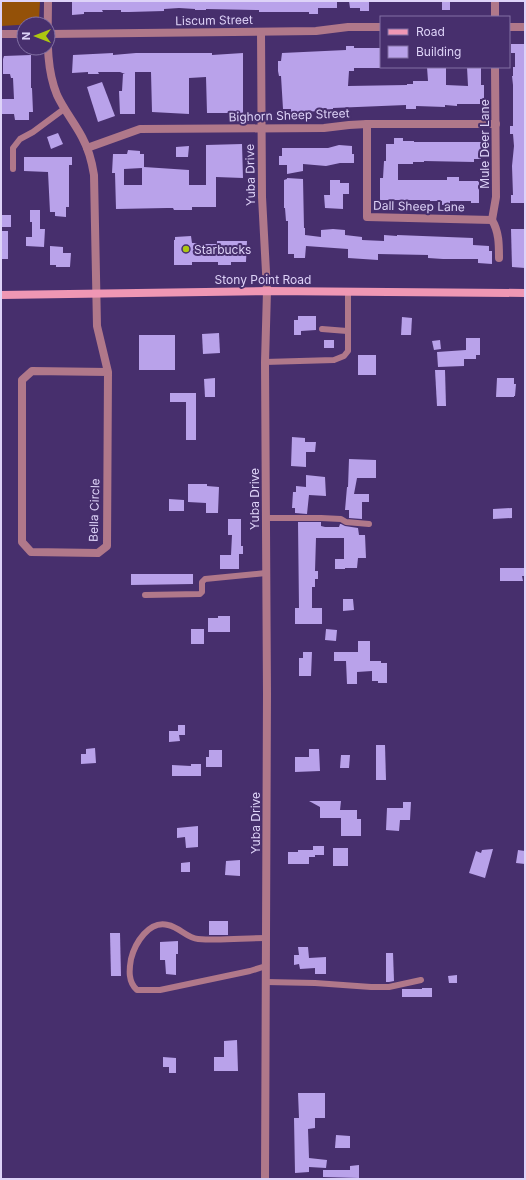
<svg xmlns="http://www.w3.org/2000/svg" width="526" height="1180" font-family="Inter,sans-serif">
<rect width="100%" height="100%" fill="#472f6d"/>
<path fill="#945108" d="M1,1H40L39,18L34,24L1,26Z"/>
<g fill="#b9a2ea" fill-rule="evenodd">
<path d="M72,1H337V8H318V14H309V12H259V10L206,9V10H195V9L179,8L164,9V11L129,12H121V10H102L103,12H84V14L72,15Z"/>
<path d="M349,1H369V11H360V8H350Z"/>
<rect x="442" y="1" width="8" height="9"/>
<path d="M511,44H525V203H511V195H513L512,166L514,146L513,134H510V126H513V85L512,76H513V67H515V53H511Z"/>
<path d="M346,46H354V48H381V68H354V71H349L348,86L407,85V84H413V81H428L427,67H446V85L468,86L467,67H481V85H484V99H480V104H457V106L445,105V107L416,106V109H406V105L333,108V109L321,110V111L300,112V115H291V109H283L281,76H279L278,71V61H281L282,53L346,50Z"/>
<path d="M113,53V55L136,53H212V55L243,53V113H207L206,77L189,78V114L152,112L151,72H135V114H120L119,91H122L123,74H125L120,72H98L99,74H88V72L72,73L73,55Z"/>
<path d="M31,55V88H32L33,112H29V120H15L14,114H1V99H14L13,78H11L10,74H3V59L4,56Z"/>
<path d="M102,82L115,116L98,122L87,87Z"/>
<path d="M58,133L63,144L51,149L47,137Z"/>
<path d="M394,138H403V141H414V142H481V159H474V162L424,161V162H413V164H398V180H447V177H459V181H479V203H471V201H450V205H442V201H430V200H380V178H383L384,161H386V144H394Z"/>
<path d="M242,144L243,178L216,177V207H192V210H174L173,208H167L116,209L115,173H112L113,154H127L128,150L140,151V154H144V167L189,170V185H206V145ZM142,168V185H124V169Z"/>
<path d="M339,145L352,146V154H354V163H340L326,166L303,164V171L287,174V165H279V156H282V148H328Z"/>
<path d="M189,146L188,157H176V147Z"/>
<path d="M24,157H72V165H69V207H66V217L55,216V212H50L48,172L24,171Z"/>
<path d="M287,178L303,179L304,228H305V235L321,237V230L333,229L345,230V235L362,237V240L384,241V235L397,236V235L473,238V245L489,246V251H492V264L478,263V259H443L428,258V255L378,254V260L348,258V249L306,246L305,258H294V254H288V221H286L285,208H284V180L287,179Z"/>
<path d="M330,180H340V183H349V194H343V209L325,208L324,195H330Z"/>
<path d="M30,210H40V229H45L44,247L26,246V237H32V222H30Z"/>
<rect x="1" y="215" width="10" height="12"/>
<path d="M511,229H525V268L512,267Z"/>
<rect x="1" y="231" width="7" height="28"/>
<path d="M191,236L192,243H197V244H217V241H247L246,262H231V265H218V262H192V265H174V240H175V237Z"/>
<path d="M50,246L63,247V253H71L70,267H56V265H50Z"/>
<path d="M298,316H316V330L301,331V335H294V320H298Z"/>
<path d="M402,317L412,318L411,335H401Z"/>
<path d="M219,333L220,353L203,354L202,334Z"/>
<rect x="139" y="335" width="36" height="35"/>
<path d="M466,338H480V355H476V359H464V366L438,367L437,352L466,350Z"/>
<rect x="324" y="340" width="10" height="8"/>
<path d="M440,340L441,349L434,350L432,341Z"/>
<rect x="358" y="355" width="18" height="20"/>
<path d="M435,370H445L446,406H437Z"/>
<path d="M215,378V397H205L204,379Z"/>
<path d="M497,378H514V384H516L515,396H514V397H496Z"/>
<path d="M170,393H196V440H186V402H170Z"/>
<path d="M292,437L305,438V442H316L315,452H306V467L291,466Z"/>
<path d="M349,459L376,460V478H357L354,494H369V502H362V519L349,518V510H345L347,487H348Z"/>
<path d="M306,475L325,477L326,496L309,495L307,514L295,513V508H292L293,492H296V486L306,487Z"/>
<path d="M188,484H207V486L219,487L218,513H206V503L188,502Z"/>
<path d="M169,499L184,500V511H169Z"/>
<path d="M512,508V518L493,519V509Z"/>
<path d="M228,519H241V546H243V554H239V569H220V555H231L232,535H228Z"/>
<path d="M298,522H321V526L325,527H339L340,524H341L345,526L358,528L359,535H365L366,558H358L357,568H345V569H335V559H344V538H316L315,571H318V579H315V587H312V608H322V624H295V608H299Z"/>
<path d="M500,568H525V576H522L523,581H500Z"/>
<path d="M131,574H193V584L131,585Z"/>
<path d="M343,599H353L354,610L343,611Z"/>
<path d="M218,616H230V632H208V618H218Z"/>
<rect x="191" y="629" width="13" height="15"/>
<path d="M326,629L337,630L336,641L325,640Z"/>
<path d="M358,641H370V661H381V663H387V683H378V681H372V671L357,672V684H347L346,661H334V652H358Z"/>
<path d="M303,652H312L311,676H299V658H303Z"/>
<path d="M178,725H185V735H179L180,741L169,742V731H178Z"/>
<path d="M376,745H385L386,780H376Z"/>
<path d="M95,748L96,763L81,764V754H86V749Z"/>
<path d="M309,749H319L320,771L295,772V757H309Z"/>
<path d="M209,750H222V767H206V757H209Z"/>
<path d="M341,755H350L349,768H340Z"/>
<path d="M191,764H201V776H172V765L191,766Z"/>
<path d="M309,801H341L340,810H357V819H361V836H341V818H320V807Z"/>
<path d="M403,802H411L410,820H400L399,831L386,830L387,808H403Z"/>
<path d="M198,826V847L186,848L185,837L177,838V828Z"/>
<path d="M313,846H324V855H315V857H309V864H288V852H298V850H313Z"/>
<rect x="333" y="848" width="15" height="18"/>
<path d="M493,849L485,878L469,873L476,851L481,853L482,850Z"/>
<path d="M518,850L525,851V864L516,863Z"/>
<path d="M240,860V876L225,875L226,861Z"/>
<path d="M190,862V872H181V863Z"/>
<rect x="209" y="921" width="19" height="14"/>
<path d="M110,933H120L121,976H111Z"/>
<path d="M178,941V954H176V975L166,974L165,960H160V942Z"/>
<path d="M298,947H308L309,958L326,957V974H315V968L300,969L299,964L294,965V955H299Z"/>
<path d="M386,953H393L394,981L389,982H386Z"/>
<path d="M457,975V983H449L448,976Z"/>
<path d="M422,988H432V997H402V989H422Z"/>
<path d="M237,1040L238,1071H214V1057H224V1041Z"/>
<path d="M163,1057L176,1058V1073H169V1067H163Z"/>
<path d="M298,1093H325V1118H315V1128L308,1129L309,1158L327,1160L326,1168L309,1167V1172L295,1173L294,1118H299Z"/>
<path d="M336,1135L350,1136V1148H335Z"/>
<path d="M359,1165V1178L323,1177V1170H350V1166Z"/>
</g>
<g fill="none" stroke-linecap="round" stroke-linejoin="round">
<g stroke="#b0788a" stroke-width="6">
<path d="M13,169V148L20,139L33,132L64,109"/>
<path d="M322,329L347,331"/>
<path d="M265,362L334,360L344,356L348,351V291"/>
<path d="M266,518H321L341,519L346,522L369,524"/>
<path d="M145,595L200,594L202,592V582L205,579L266,573"/>
<path d="M266,938C244,938 221,941 198,939C187,938 179,927 168,925C149,920 135,943 131,959C129,970 128,982 137,990H160L250,971L266,966"/>
<path d="M266,982L315,983L371,987H389L421,980"/>
</g>
<g stroke="#b0788a" stroke-width="8">
<path d="M48,1C48,32 45,66 57,95C64,110 74,122 82,137C88,148 92,162 94,175L97,326L108,372L107,546L98,553L31,552L22,542V380L32,371L108,372"/>
<path d="M495,17V1"/>
<path d="M509,27H525"/>
<path d="M261,32L262,197L267,291L265,362L267,693L265,1179"/>
<path d="M1,34H24"/>
<path d="M48,34L316,31L348,27H381"/>
<path d="M367,124V217L492,220"/>
<path d="M87,148L140,129L324,128L349,125L367,124H496"/>
<path d="M492,220L496,197L495,67"/>
<path d="M492,220C499,232 499,244 499,258"/>
</g>
<path stroke="#ef97b4" stroke-width="8" d="M1,295L267,291L525,293"/>
</g>
<circle fill="#adc610" stroke="#472f6d" stroke-width="1.5" cx="186" cy="249" r="4"/>
<g text-anchor="middle" dominant-baseline="central" stroke-width="4" stroke-linejoin="round" paint-order="stroke">
<g font-size="12" fill="#ded3f8" stroke="#472f6d">
<text transform="translate(214 20) rotate(-1)">Liscum Street</text>
<text transform="translate(289 115) rotate(-2)">Bighorn Sheep Street</text>
<text transform="translate(484 144) rotate(-90)">Mule Deer Lane</text>
<text transform="translate(250 175) rotate(-91)">Yuba Drive</text>
<text transform="translate(419 206) rotate(1)">Dall Sheep Lane</text>
<text x="263" y="279">Stony Point Road</text>
<text transform="translate(254 499) rotate(-90)">Yuba Drive</text>
<text transform="translate(94 510) rotate(-88)">Bella Circle</text>
<text transform="translate(255 823) rotate(-90)">Yuba Drive</text>
</g>
<g font-size="12" fill="#ded3f8" stroke="#472f6d" text-anchor="start">
<text x="194" y="249">Starbucks</text>
</g>
</g>
<rect width="526" height="1180" fill="none" stroke="#ded3f8" stroke-width="4"/>
<rect x="380" y="16" width="130" height="52" fill="#472f6d" stroke="#8371a5"/>
<rect x="388" y="29" width="20" height="6" fill="#ef97b4" stroke="#8371a5"/>
<text x="416" y="36" font-size="12" fill="#ded3f8">Road</text>
<rect x="388" y="46" width="20" height="12" fill="#b9a2ea" stroke="#8371a5"/>
<text x="416" y="56" font-size="12" fill="#ded3f8">Building</text>
<g transform="translate(36 36) rotate(270)"><circle r="19" fill="#472f6d" stroke="#8371a5"/>
<path d="M0-3L7 15L0 10L-7 15Z" fill="#adc610"/>
<text y="-6" font-size="11" font-weight="bold" text-anchor="middle" fill="#ded3f8">N</text>
</g>
</svg>
